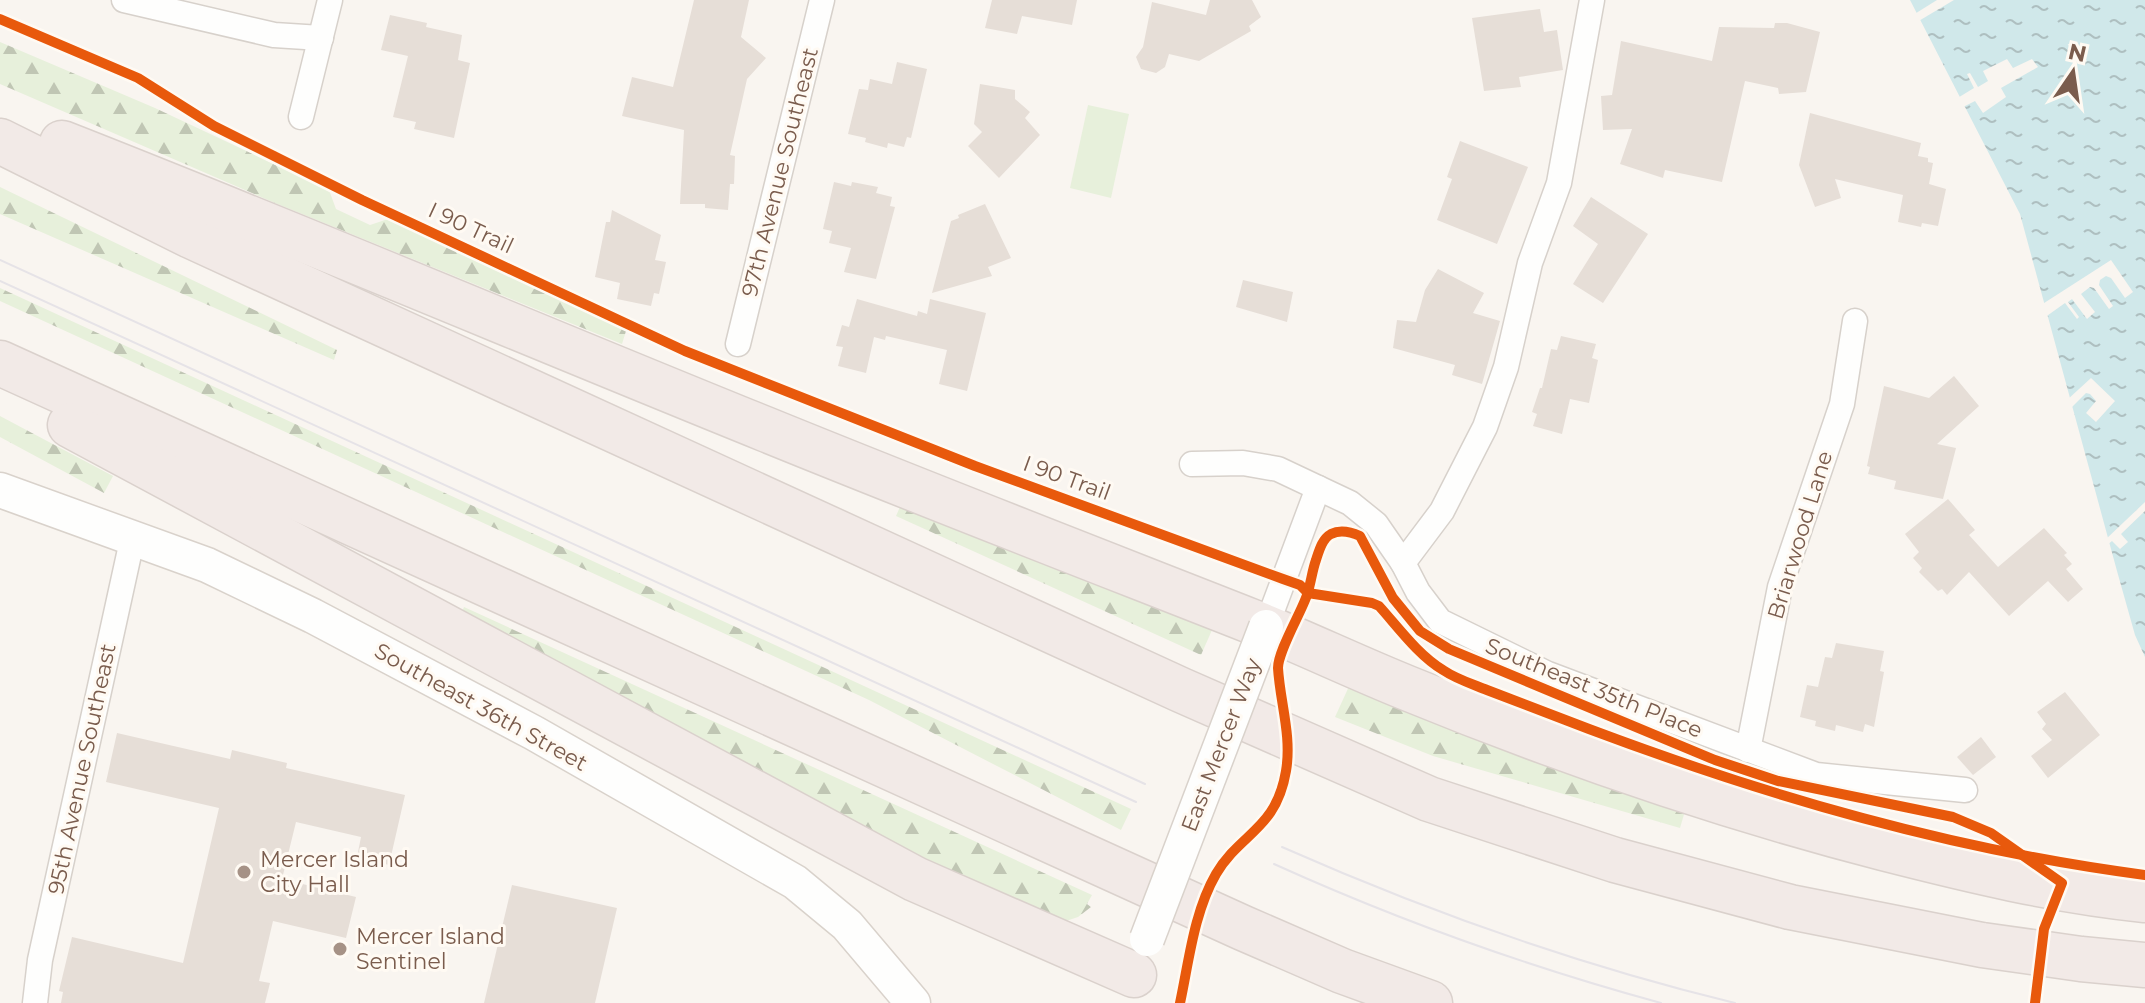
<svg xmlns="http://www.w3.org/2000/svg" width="2145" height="1003" font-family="Montserrat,sans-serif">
<defs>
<pattern id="forest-firs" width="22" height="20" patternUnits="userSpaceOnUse" patternTransform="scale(2)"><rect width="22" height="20" fill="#e7f0db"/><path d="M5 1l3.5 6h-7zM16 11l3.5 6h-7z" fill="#c0c6b4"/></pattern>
<pattern id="water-ripples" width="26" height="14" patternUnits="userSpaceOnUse" patternTransform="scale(2)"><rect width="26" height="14" fill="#d0e8ea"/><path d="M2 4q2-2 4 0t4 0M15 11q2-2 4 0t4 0" fill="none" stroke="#aebfc0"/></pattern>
</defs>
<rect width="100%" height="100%" fill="#f9f5f0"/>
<g fill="url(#forest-firs)">
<path d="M0,42L155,108L329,190L336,209L370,225L388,219L626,331L622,344L275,203L0,84Z"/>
<path d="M0,187L337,350L334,360L0,214Z"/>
<path d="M0,288L1131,809L1121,830L869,700L0,301Z"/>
<path d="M0,416L113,476L104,493L0,437Z"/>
<path d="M903,500L1198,621L1212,630L1201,655L896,516Z"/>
<path d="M464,607L1092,895L1087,904L1091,907L1078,917L1063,922L898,849L459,619Z"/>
<path d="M1351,682L1685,811L1680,828L1433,756L1335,717Z"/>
</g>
<path fill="#e7f0db" d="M1088,105L1129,114L1111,198L1070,188Z"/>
<path fill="url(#water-ripples)" d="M1910,0H2145V657L2135,635L2117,571L2020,214Z"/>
<g fill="#f9f5f0">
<path d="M1937,0H1954L1917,22L1913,15Z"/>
<path d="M2007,59L2013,68L2032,59L2038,67L2001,88L2006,97L1983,113L1975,101L1961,108L1956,99L1974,88L1967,74L1970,73L1978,87L1988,81L1983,71Z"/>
<path d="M2111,260L2133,292L2125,298L2111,278L2106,276L2100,280L2099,285L2113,306L2109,309L2094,288L2090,287L2081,294L2095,312L2087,319L2072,299L2068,302L2079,317L2077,319L2065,303L2044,318L2041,305Z"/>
<path d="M2091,378L2115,401L2096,422L2086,413L2096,401L2090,394L2086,393L2069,410L2067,400Z"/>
<path d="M2145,502V511L2121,534L2128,542L2120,549L2112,541L2106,546L2105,540Z"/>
</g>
<g fill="#e6ded7">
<path d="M694,0H749L741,37L766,58L747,79L730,155L735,156L734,184H730L728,210L705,208V204H680L684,130L622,116L632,77L673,87Z"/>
<path d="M992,0H1077L1072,25L1022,16L1017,34L985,28Z"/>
<path d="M1210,0H1252L1261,17L1249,26L1251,31L1199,61L1169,54L1165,67L1156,73L1141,69L1136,57L1143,47L1152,2L1206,15Z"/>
<path d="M1540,9L1544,32L1557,30L1563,70L1519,77L1521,87L1484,91L1472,18Z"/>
<path d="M390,15L427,23L426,27L462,35L458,60L470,63L454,138L414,129L416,122L393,117L408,56L381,50Z"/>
<path d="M1775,23H1787L1820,32L1806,92L1779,94L1778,88L1745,81L1722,182L1665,170L1663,178L1620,164L1632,129L1603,130L1601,96L1612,95L1621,41L1712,61L1719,27L1774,28Z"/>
<path d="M897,62L927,69L911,138L907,137L904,147L888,143L887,148L865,142L866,138L848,134L859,89L868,90L870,79L892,84Z"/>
<path d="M980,84L1015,90V99L1030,112L1025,118L1040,135L999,178L968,146L982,132L974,124Z"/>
<path d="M1810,113L1921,143L1918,156L1928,158V162L1933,163L1929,184L1946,189L1938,226L1922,223L1921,227L1898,222L1903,195L1835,179L1841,198L1815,207L1799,165Z"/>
<path d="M1460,141L1528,167L1497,244L1437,220L1452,179L1447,177Z"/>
<path d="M834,182L851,186L852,182L878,187L876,193L892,197L890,206L895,207L876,279L844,272L851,248L829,243L832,231L823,229Z"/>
<path d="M1591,197L1648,234L1603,303L1573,284L1598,244L1573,226Z"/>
<path d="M985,204L1011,258L988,267L992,276L932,293L951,221L959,218L958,215Z"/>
<path d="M612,210L661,235L655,260L666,262L659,294L654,293L651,306L617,299L620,283L595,277L606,222H610Z"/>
<path d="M1438,269L1484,293L1473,313L1500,321L1482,384L1452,375L1455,365L1393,348L1397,320L1416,322L1425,290Z"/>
<path d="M1243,280L1293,292L1287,322L1236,307Z"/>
<path d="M857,299L917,316L918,311L927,314L930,299L986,313L967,391L939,384L947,350L886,336L885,340L874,337L866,373L838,366L843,347L836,346L842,325L849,327Z"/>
<path d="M1561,336L1596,344L1592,358L1598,360L1589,403L1570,399L1562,434L1533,426L1537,414L1532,412L1540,388H1542L1551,349L1557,350Z"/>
<path d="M1954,376L1979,406L1937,444L1956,448L1943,499L1894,489L1896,481L1868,474L1870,467L1867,466L1884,386L1929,398Z"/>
<path d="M1948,499L1975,530L1969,535L1998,567L2044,528L2067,553L2064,555L2072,564L2066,569L2083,589L2068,602L2048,581L2009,616L1969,572L1947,595L1942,589L1938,591L1919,572L1922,568L1913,558L1919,552L1905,534Z"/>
<path d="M1836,643L1884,651L1880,671L1884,672L1874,727L1865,724L1863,732L1836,725L1835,731L1815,726L1816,721L1800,717L1807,685L1818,687L1825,657L1832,658Z"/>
<path d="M2065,692L2100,735L2048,778L2031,756L2052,740L2042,729L2046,724L2037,712Z"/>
<path d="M117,733L230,759L232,750L287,763L286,768L405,795L389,865L357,857L361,837L296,822L282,879L356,897L346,938L273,921L259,981L270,983L265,1003H61L63,992L59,991L72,937L183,963L219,808L106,782Z"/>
<path d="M1981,737L1996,757L1973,775L1957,757Z"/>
<path d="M512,885L617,908L595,1003H484Z"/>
</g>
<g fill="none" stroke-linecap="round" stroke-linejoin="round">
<defs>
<g id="street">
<path d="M124,0L274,35L321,38"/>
<path d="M301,117L330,0"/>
<path d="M738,344L822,0"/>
<path d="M1192,464L1243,463L1278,469L1350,503L1376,524L1403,563L1418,592L1440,621L1548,674L1816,775L1965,790"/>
<path d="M1403,563L1442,511L1485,427L1506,367L1530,263L1559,183L1592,0"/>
<path d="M1266,627L1318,488"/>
<path d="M1748,750L1780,587L1842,404L1855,321"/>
<path d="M35,1003L40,960L133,536"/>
</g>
<path id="secondary" d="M0,490L207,565L313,616L534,733L795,882L847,925L913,1003"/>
<g id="highway">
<path d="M0,141L191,236L1181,690L1429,799L1615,860L1790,907L1982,945L2081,959L2145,965"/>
<path d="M62,143C297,235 530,334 765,429C927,495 1090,558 1253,622C1305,643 1355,667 1407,688C1561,751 1721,806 1883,848C1969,870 2056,891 2145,900"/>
<path d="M0,363L1243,928L1342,971L1430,1003"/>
<path d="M70,425L915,879L1134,975"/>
</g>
</defs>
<use href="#street" stroke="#d7d1cb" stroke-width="27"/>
<use href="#secondary" stroke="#d9d2cb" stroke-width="37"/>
<use href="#highway" stroke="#dad1cc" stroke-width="47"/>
<use href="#street" stroke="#fefefd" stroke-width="24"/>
<use href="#secondary" stroke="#fefefd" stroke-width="34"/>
<use href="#highway" stroke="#f2eae7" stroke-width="44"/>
<g stroke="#e6e3e7" stroke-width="2">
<path d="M0,260L1145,784"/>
<path d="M0,281L1136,802"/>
<path d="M1282,847C1429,912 1578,965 1735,1003"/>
<path d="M1274,864C1400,921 1529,967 1661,1003"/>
</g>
<defs>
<path id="secondary-bridge" d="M1147,939L1266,627"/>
</defs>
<use href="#secondary-bridge" stroke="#d9d2cb" stroke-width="37" stroke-linecap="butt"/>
<use href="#secondary-bridge" stroke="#fefefd" stroke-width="34"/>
<defs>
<g id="cycleway">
<path d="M0,19L138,78L214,126L362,200L685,351L975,466L1283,579L1300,585L1308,593L1372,603L1379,606C1398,627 1418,655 1443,670C1456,679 1472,684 1487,690C1521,703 1555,716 1589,729C1770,797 1953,850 2145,875"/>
<path d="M1180,1003C1189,961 1194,912 1216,874C1241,832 1276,830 1286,771C1292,736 1280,702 1278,668C1278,651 1301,613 1307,595C1311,583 1312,571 1316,560C1319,551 1322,539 1331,534C1341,529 1351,532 1360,536L1393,598L1420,631L1449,649L1715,760L1778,781L1953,817L1991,833L2062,883L2044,929L2035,1003"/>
</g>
</defs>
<use href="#cycleway" stroke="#fffaf3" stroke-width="15"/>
<use href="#cycleway" stroke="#e8590c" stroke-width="10"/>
</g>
<g fill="#a69286" stroke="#fffaf3" stroke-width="3">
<circle cx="244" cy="872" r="8"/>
<circle cx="340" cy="949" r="8"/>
</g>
<g text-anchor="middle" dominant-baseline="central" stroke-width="6" stroke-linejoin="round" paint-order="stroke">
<g font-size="22" fill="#7a5c4d" stroke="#fffaf3">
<text transform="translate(780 172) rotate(-76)">97th Avenue Southeast</text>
<text transform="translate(471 228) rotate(25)">I 90 Trail</text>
<text transform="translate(1067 478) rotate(20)">I 90 Trail</text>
<text transform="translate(1800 535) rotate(-73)">Briarwood Lane</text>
<text transform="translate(1594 688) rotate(22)">Southeast 35th Place</text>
<text transform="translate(481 707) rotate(29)">Southeast 36th Street</text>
<text transform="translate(1221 745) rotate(-69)">East Mercer Way</text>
<text transform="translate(82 769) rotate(-78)">95th Avenue Southeast</text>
</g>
<g font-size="22" fill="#7a5c4d" stroke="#fffaf3" text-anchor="start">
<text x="260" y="859">Mercer Island<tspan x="260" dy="25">City Hall</tspan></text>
<text x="356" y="936">Mercer Island<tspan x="356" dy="25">Sentinel</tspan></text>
</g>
</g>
<g transform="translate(2073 72) rotate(13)" stroke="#fffaf3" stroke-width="6" paint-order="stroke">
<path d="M0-6L14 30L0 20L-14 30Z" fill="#7a5c4d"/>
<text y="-12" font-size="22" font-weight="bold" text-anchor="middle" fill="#7a5c4d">N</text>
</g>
</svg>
